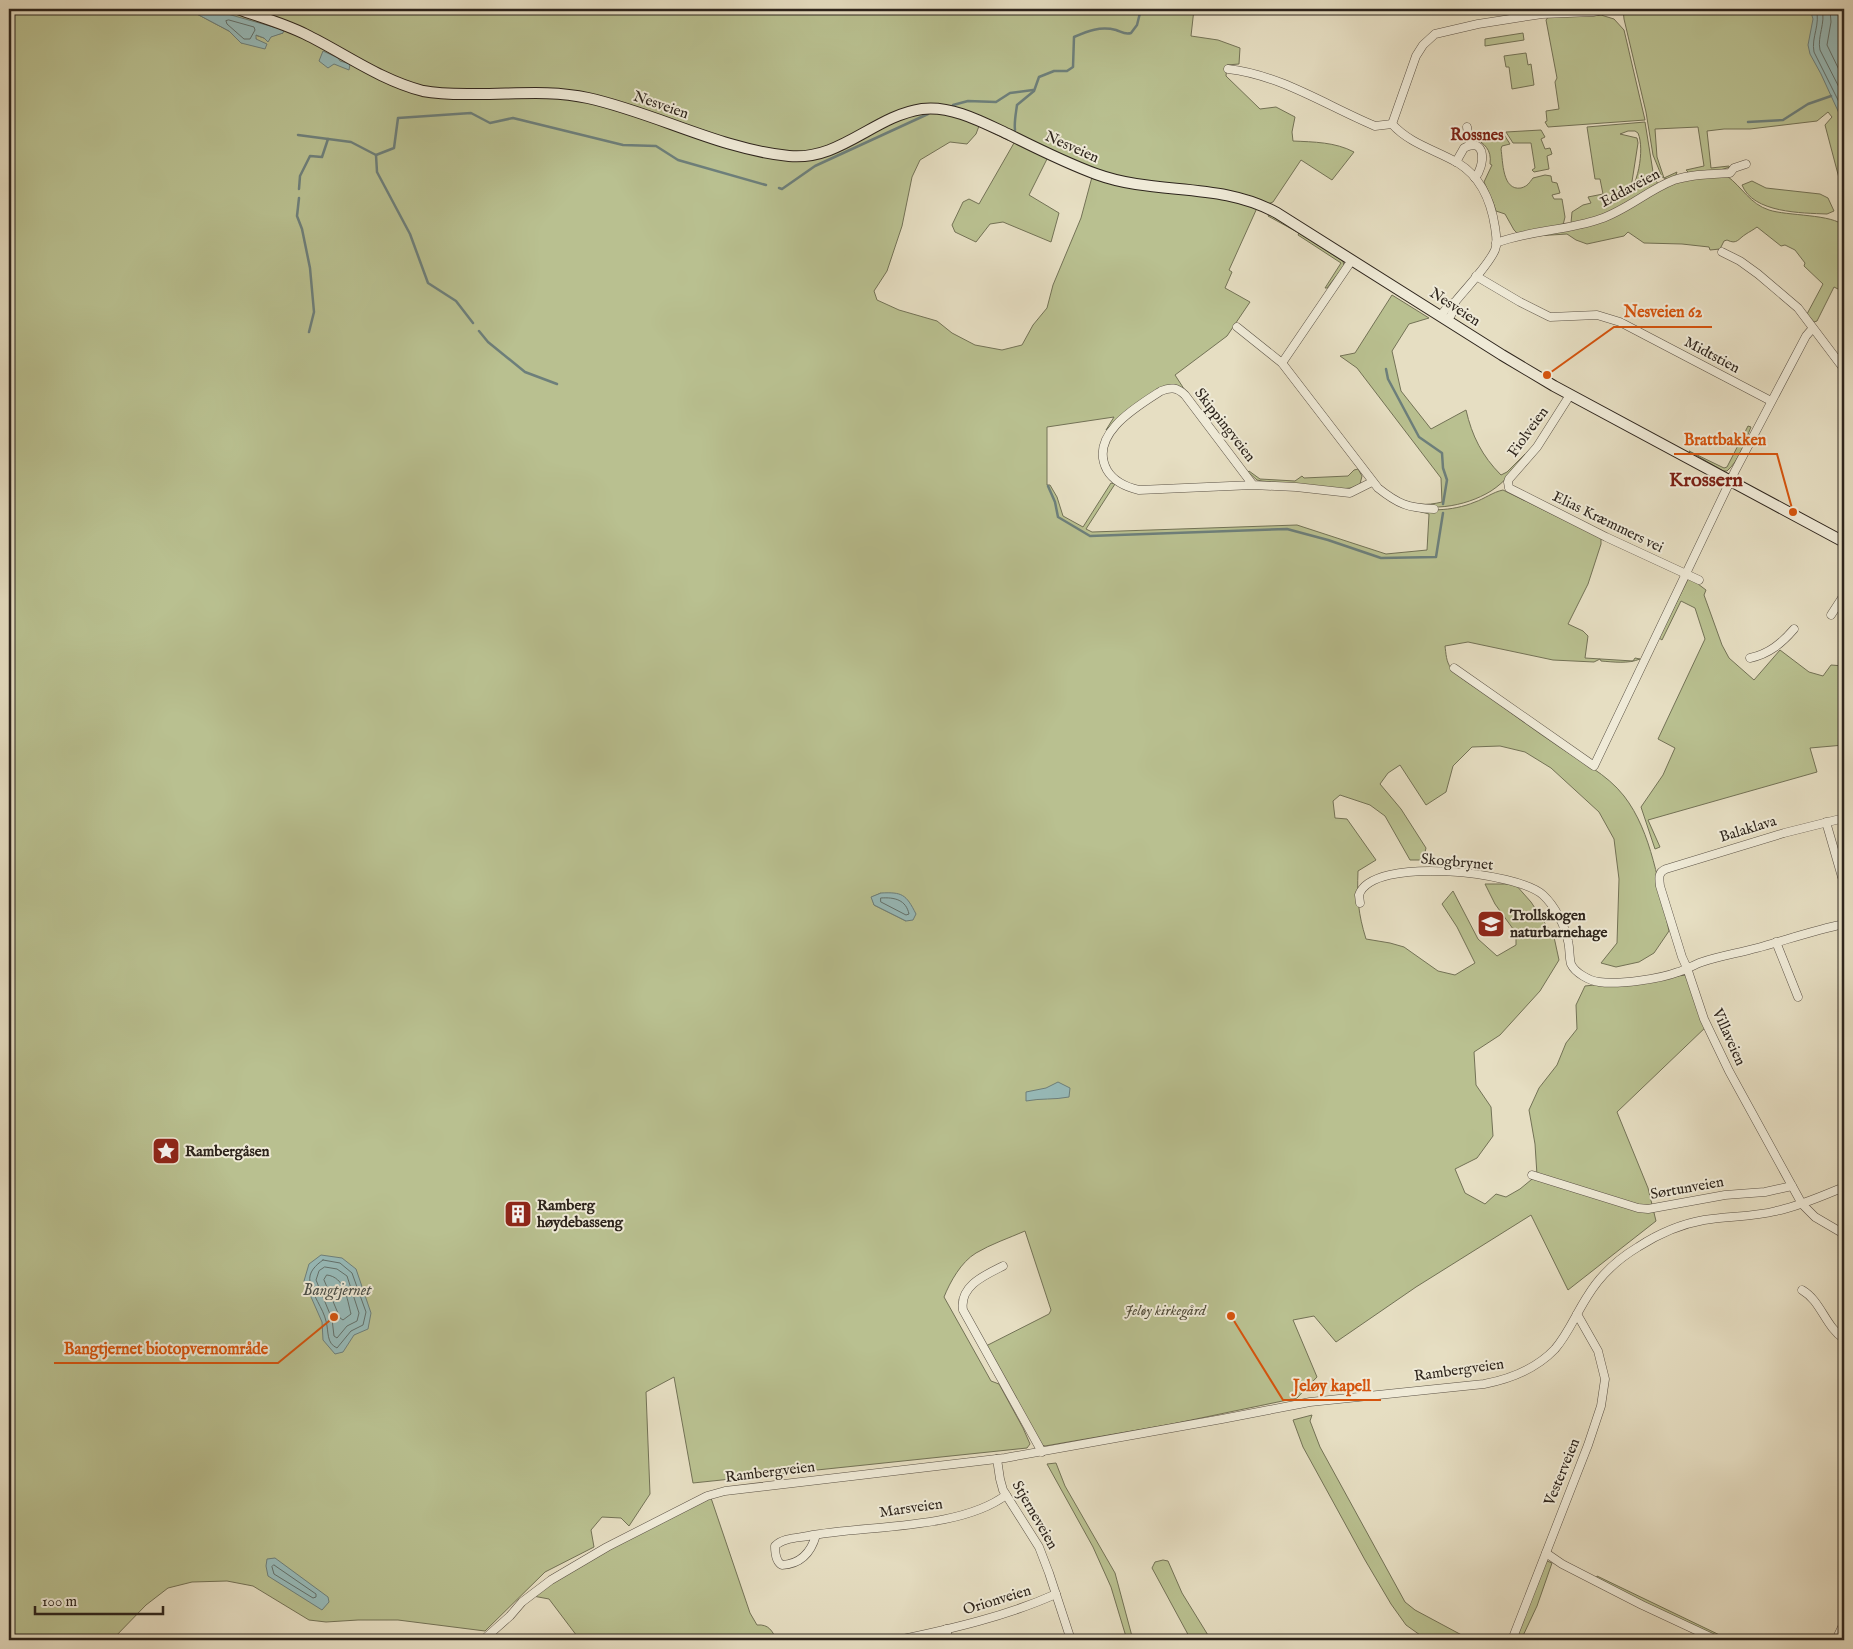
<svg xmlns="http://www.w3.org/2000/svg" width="1853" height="1649" font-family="'IM FELL English',serif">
<rect width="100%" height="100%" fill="#e6dec2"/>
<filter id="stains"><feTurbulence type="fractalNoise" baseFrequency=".004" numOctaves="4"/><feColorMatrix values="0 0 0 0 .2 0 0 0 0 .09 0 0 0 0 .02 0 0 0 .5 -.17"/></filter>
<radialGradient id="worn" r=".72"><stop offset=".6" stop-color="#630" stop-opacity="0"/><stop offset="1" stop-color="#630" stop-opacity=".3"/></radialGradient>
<g fill="#b9c090" stroke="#737256" fill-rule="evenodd">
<path d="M9,9H193L195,13L229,31L241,43L256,39L255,35L264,38L283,33L210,9H1194L1191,36L1218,40L1240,48L1239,64L1227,65L1226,76L1260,109L1276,107L1295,117L1292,132L1293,141C1314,142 1335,142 1354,152L1332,180L1301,160L1273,202L1257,208L1229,270L1232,272L1225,288L1250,302L1227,336L1175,375L1188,395L1176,385L1116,420L1106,430L1114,417L1047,427V485H1050L1057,497L1063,516L1083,527L1111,483L1115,484L1086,529L1092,532L1297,525L1386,554L1427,550L1429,514L1402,507C1426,511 1451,512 1475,502C1484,499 1493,492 1503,490L1601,538V544L1588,584L1568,624L1583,631L1588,636L1585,658L1633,661L1635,658L1640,659C1628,664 1614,662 1601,661L1600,659L1594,662L1553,660L1468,642L1445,646C1446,653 1446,662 1451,668C1460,679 1475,687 1487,695C1510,712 1534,730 1558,746C1580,761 1607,774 1624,796C1652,832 1659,887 1669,931L1654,953L1639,962L1616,967L1601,963L1617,943L1619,879L1614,839L1599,812L1551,768L1525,752L1500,746L1472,747L1453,766L1446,792L1426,805L1400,765L1388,773L1380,784L1401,809L1426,848L1423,860H1410L1385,816L1370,805L1340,795L1333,801L1335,818L1347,819L1376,860L1358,871C1357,898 1358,913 1366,939L1390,943L1404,947L1438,971L1455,975L1475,963L1457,927L1442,904L1453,891L1478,939L1497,956L1516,945V933L1495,904L1485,884H1515L1531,902L1554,937L1559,960L1540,991L1500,1035L1474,1052L1476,1085L1491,1107L1493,1136L1477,1158L1455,1169L1465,1193L1485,1204L1496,1194L1506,1197L1520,1189L1537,1175L1535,1144L1529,1110L1539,1088L1557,1065L1566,1043L1577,1029L1576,1005L1585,986L1687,975L1708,1025L1617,1112L1648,1188L1656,1221L1568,1290L1531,1215L1416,1287L1336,1342L1314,1316L1293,1320L1317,1377L1297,1398L1172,1424L1045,1446L1042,1445L984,1347L1049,1314L1051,1310L1025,1231C1009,1238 991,1244 976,1253C961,1262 950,1282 944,1297L991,1381L999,1384L1023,1428L1030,1444L1027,1448L693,1483L674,1377L646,1392L650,1494L629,1526L621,1518L602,1517L591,1530L594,1547L545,1572L485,1631L398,1620H358L326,1622L309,1620L253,1586L227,1581L192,1582L168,1588L146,1605L112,1640H9ZM979,126L1014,143L979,204L969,199L963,202L952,225L955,232L976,242L990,224L1003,222L1051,242L1059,213L1029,195L1048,157L1092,177L1081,218L1053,285L1047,308L1033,325L1022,345L1002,350L975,345L952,333L937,321L899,310L877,300L874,291L887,271L902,226L912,177L920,160L950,142L967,144L976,134ZM881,893L906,921L874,905L872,897Z"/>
<path d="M1623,9H1844V197L1825,125L1832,117L1828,112L1817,121L1750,129H1724L1707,131L1711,168L1729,166L1730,167L1714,172L1690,174L1686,170L1704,166L1698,127L1655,129L1657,157L1664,178L1677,172L1675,177L1666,179L1662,177L1653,155L1646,112L1624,19Z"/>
<path d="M1601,15L1614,19L1624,30L1645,120L1548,127L1545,122L1547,121L1546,111L1559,109L1555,82L1557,78L1546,20L1549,16Z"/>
<path d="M1523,33L1524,40L1485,46V39Z"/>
<path d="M1526,53L1528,65L1531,64L1534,85L1512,89L1509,67H1506L1504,56Z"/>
<path d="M1645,122L1654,178L1659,185C1632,202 1602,222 1571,223L1572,212L1583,205L1591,203L1588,197L1603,194L1600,179H1595L1587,127ZM1628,131H1635L1638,133C1645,149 1638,190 1623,199L1631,188L1638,143L1637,138L1620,134Z"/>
<path d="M1541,130L1545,137L1541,139L1545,149L1550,148L1552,154L1547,156L1549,169L1534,172L1532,170L1535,168L1531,143H1513L1506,132Z"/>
<path d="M1501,132L1503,133L1510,144L1502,146L1501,149C1503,161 1502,191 1521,188C1528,186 1529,183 1533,178L1545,175L1551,176L1552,182L1557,183L1560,193L1552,195L1554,199H1562L1565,217L1563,225L1559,227L1517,233L1514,230L1505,214L1496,211L1493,202L1484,182L1492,165L1490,164C1492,149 1484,144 1474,137V135Z"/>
<path d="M1727,176C1742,187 1750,204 1769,210C1787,216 1833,214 1844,226V292L1834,287L1817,321L1814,322L1807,314L1823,284L1804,266L1805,263L1795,250L1785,245L1781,246L1757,227C1753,230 1749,232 1746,234C1738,239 1737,245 1727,240L1724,241L1720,249L1710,250L1709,247L1682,244L1644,243L1628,232L1624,236L1587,244L1576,240L1567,234L1535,236L1586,227L1662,188L1690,178Z"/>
<path d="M1752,181L1766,188L1820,194L1828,198L1834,211L1827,214C1802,213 1753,213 1742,185Z"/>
<path d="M1269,214L1343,261L1344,266L1327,288H1325L1341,263L1298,235L1299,233L1268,216Z"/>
<path d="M1392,295L1429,318L1409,324L1392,351L1401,391L1431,429L1466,410C1472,436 1482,456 1501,475L1507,472L1525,454L1526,455C1516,468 1505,482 1491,491C1465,507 1425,514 1398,498C1413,505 1426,506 1442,502L1441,478L1357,368L1340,356L1355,353Z"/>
<path d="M1748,426L1751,427C1745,441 1739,461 1727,471H1723L1689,451L1724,468L1727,467Z"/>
<path d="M1358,469L1362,476L1360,484L1351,488L1339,489L1262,481L1257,480L1248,472L1249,471L1260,479L1295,481L1302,476L1304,478L1348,476L1354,470Z"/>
<path d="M1690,578L1706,590L1704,595L1722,645L1729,658L1754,680L1780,650L1809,672L1823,676L1831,665L1844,666V745L1810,748L1817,772L1648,820L1660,847L1655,849L1641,807L1663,775L1675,748L1658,739L1705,639L1695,608L1681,601L1662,640L1659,638L1688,579Z"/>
<path d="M1312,1415L1310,1421L1320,1447L1405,1602L1415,1610L1471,1640H1427L1406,1625L1391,1604L1365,1560L1303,1447L1293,1420Z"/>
<path d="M1056,1463L1065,1486L1115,1573L1133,1640H1127L1111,1587L1093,1547L1047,1464Z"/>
<path d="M711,1498L750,1613L757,1625C769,1624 772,1631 777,1640H580L549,1599L533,1596L591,1558Z"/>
<path d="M1163,1560L1168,1561L1182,1593L1211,1640H1191L1152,1568L1155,1562Z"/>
<path d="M1547,1561L1552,1563L1537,1606L1521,1640H1514L1544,1564Z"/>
<path d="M1597,1576L1730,1640H1722L1596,1579Z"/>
</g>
<g fill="#97bbba" stroke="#6d7f7b">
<path d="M193,9H210L284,30L283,33L271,37L268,42L264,38L256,35V39L267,44L265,49L241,43L229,31L195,13Z"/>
<path d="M1810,9H1844V124L1821,74L1810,54L1808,45L1813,19Z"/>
<path d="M323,51L338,58L340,61L350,64L349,70L334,64L328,68L319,61Z"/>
<path d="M881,893C902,892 906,894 916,914L913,920L906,921L874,905L871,897Z"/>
<path d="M1058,1082L1070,1088L1069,1097C1054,1100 1041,1098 1026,1101V1092L1046,1088Z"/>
<path d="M321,1255L342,1258L356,1269L371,1313L368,1329L354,1335L343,1352L335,1354L323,1340L322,1322L304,1281L309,1264Z"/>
<path d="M275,1558L328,1597L329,1602L322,1610L268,1576L266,1566L267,1559Z"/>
</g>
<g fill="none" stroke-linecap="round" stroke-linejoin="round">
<g stroke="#62706b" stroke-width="1">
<path d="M1816,9C1821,24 1811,37 1814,52L1844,112"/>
<path d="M1822,9C1826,23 1817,36 1820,50L1844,97"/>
<path d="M1830,9L1831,22L1827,45L1844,80"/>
<path d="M229,20L254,27L255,30L250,39H244L227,24L226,21Z"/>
<path d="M881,898C895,897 906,900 909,914L906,915L881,902Z"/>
<path d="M323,1260L340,1263L352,1273L366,1312L363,1325L351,1331L337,1348C326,1343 329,1332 326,1321C323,1308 312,1295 310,1282C308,1272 316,1265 323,1260Z"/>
<path d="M325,1267L337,1269L347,1276L359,1313L357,1321L347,1326L337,1338L334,1336L332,1319L316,1280L319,1271Z"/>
<path d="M327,1275C345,1277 347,1299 351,1314L343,1320L340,1318L324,1280Z"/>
<path d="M274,1565L316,1594V1597L313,1598L274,1574L272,1567Z"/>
</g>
<g stroke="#6d7f7b" stroke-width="2.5">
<path d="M953,105L968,101L996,102L1010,93L1033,90"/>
<path d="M1748,122L1783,120L1808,104L1831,96"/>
<path d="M1015,130C1014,122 1016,113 1017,105L1034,91L1039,77L1054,71H1067L1073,67L1074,37C1088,31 1100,26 1116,30C1122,32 1125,35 1131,33L1137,25L1141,9"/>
<path d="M298,135L351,142L376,155L394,148L398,118L471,113L490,123L513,118L623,145L656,146L678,160L766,185"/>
<path d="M376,155L377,172L410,234L428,283L456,301L473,323"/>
<path d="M779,188L782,189L815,166L928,114"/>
<path d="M299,189L300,176L310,156L322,157L328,139"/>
<path d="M299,198L297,216L302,229L310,268L314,312L309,332"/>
<path d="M479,331L488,342L525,372L557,384"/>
<path d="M1386,369L1388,379L1419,437L1442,453L1443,468L1447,480L1443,504"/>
<path d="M1048,486L1055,502L1058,517L1090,536L1287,529L1328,540L1381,558L1436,557L1443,513"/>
</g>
<defs>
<g id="street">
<path d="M1228,69C1281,75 1327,106 1375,126L1392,124"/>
<path d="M1392,124L1416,56L1423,45L1435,34L1478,24L1542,14L1593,12L1607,9"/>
<path d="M1392,124C1410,144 1436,150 1458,163C1481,177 1491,201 1495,227C1496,235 1498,243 1495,250C1488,266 1466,288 1455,302L1449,305L1441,315"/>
<path d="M1467,127L1470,145"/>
<path d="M1456,162L1464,148C1487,136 1485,166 1475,178"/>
<path d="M1496,243C1530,230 1566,231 1600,219C1627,210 1648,190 1674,180C1692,174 1712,174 1730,173L1734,168L1746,164"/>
<path d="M1722,252L1740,261L1758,274L1798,308L1844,369"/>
<path d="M1476,276L1520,302L1550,317L1597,315L1620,322L1771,401"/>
<path d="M1448,320L1454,310L1455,302"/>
<path d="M1237,327L1282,363L1378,488C1398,504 1408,508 1434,509"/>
<path d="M1282,363L1352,260"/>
<path d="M1570,395L1537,447L1509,479L1508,482L1509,488L1606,537L1699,580"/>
<path d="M1253,485L1185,395C1177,387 1170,387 1161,391C1136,407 1088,435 1107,470C1114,482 1126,487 1139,490L1253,485L1296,487L1350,493L1372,482"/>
<path d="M1831,615L1844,595"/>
<path d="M1750,658C1769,654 1782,643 1794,629"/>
<path d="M1454,668L1594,766L1735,471L1806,336L1812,329"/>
<path d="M1844,818L1784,833L1666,869C1658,872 1659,878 1660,886L1682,957L1687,968L1704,1019L1729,1071L1802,1204L1815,1217L1844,1234"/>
<path d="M1826,822L1844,884"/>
<path d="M1360,903L1359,895C1372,855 1518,872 1543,895C1555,906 1565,926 1568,941C1570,949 1569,957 1571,964C1575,973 1590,981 1599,982C1618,985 1660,979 1678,972C1686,970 1693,965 1702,962C1720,956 1739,953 1757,948C1786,940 1815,930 1844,924"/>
<path d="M1776,942L1798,997"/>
<path d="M1532,1175L1638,1208L1648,1209L1725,1195L1765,1192L1792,1186"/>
<path d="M1003,1266C985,1275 959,1286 963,1310L1042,1452"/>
<path d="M1802,1290C1821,1301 1825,1326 1844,1339"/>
<path d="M997,1459L1000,1479L1003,1490L1039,1547L1049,1573L1071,1640"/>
<path d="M816,1535C811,1553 800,1564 782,1565C776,1562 775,1553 775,1546C783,1538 797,1538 808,1536C865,1525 960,1530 1006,1495"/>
<path d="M1546,1553L1562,1564L1642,1605L1717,1640"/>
<path d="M946,1629L949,1640"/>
<path d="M483,1640L510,1616L522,1602L551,1580L607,1547L707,1496L725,1491L1005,1458L1222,1419L1310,1402L1484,1384C1510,1379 1536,1369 1555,1349C1568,1334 1576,1314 1587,1297C1599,1277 1618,1259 1638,1247C1658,1234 1681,1224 1704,1220C1728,1216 1753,1217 1776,1211C1800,1206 1822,1196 1844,1187"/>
<path d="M898,1640C951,1629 1007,1616 1056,1594"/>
<path d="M1512,1640L1588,1445L1601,1406L1605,1379L1598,1351L1577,1314"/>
<path d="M1836,1640L1844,1623"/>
</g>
<path id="secondary" d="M238,9C260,17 283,23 305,34C344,53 380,80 423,91C438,94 453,94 467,94C508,95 548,89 588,98C656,113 719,149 789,156C840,161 874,116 922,109C952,105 984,123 1010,135C1038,149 1066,163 1096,174C1156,196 1219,181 1277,213L1502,355L1554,386L1844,542"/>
</defs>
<use href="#street" stroke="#5b5246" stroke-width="9"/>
<use href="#secondary" stroke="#2d241c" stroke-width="12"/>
<use href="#street" stroke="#efead7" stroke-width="8"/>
<use href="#secondary" stroke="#efead7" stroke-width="10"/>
</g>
<defs>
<symbol id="school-square" viewBox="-11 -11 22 22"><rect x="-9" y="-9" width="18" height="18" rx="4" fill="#8f2418" stroke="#efead7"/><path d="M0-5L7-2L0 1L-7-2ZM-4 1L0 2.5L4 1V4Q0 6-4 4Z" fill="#fff"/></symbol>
<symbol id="sight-square" viewBox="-11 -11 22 22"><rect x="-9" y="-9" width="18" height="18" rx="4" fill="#8f2418" stroke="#efead7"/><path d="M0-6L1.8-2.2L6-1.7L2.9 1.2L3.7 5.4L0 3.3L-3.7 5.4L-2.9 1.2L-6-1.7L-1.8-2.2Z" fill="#fff"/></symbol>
<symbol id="building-square" viewBox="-11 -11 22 22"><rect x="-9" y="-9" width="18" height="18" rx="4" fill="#8f2418" stroke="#efead7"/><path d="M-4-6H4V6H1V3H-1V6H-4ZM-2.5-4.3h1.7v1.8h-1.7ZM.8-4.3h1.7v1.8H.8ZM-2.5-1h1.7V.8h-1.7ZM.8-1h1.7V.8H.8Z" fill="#fff"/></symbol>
</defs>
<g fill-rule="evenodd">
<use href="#school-square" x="1475" y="908" width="32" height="32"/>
<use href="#sight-square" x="150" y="1135" width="32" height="32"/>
<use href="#building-square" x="502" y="1198" width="32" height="32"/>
</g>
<g text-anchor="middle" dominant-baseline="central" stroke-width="4" stroke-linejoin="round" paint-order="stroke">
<g font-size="15" fill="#2d241c" stroke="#efead7">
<text transform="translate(661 105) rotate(19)">Nesveien</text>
<text transform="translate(1072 147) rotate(24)">Nesveien</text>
<text transform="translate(1630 188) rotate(-28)">Eddaveien</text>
<text transform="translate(1455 307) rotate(33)">Nesveien</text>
<text transform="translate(1712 355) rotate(28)">Midtstien</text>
<text transform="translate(1225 425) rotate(52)">Skippingveien</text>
<text transform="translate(1528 432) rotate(-54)">Fiolveien</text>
<text transform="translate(1608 522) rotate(26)">Elias Kræmmers vei</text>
<text transform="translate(1748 829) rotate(-17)">Balaklava</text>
<text transform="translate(1457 862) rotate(5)">Skogbrynet</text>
<text transform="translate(1729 1037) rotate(66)">Villaveien</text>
<text transform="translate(1687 1188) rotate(-10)">Sørtunveien</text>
<text transform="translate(1459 1370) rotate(-8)">Rambergveien</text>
<text transform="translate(770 1472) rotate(-7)">Rambergveien</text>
<text transform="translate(1562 1472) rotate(-68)">Vesterveien</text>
<text transform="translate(911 1508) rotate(-8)">Marsveien</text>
<text transform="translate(1035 1515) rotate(60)">Stjerneveien</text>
<text transform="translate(997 1600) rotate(-17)">Orionveien</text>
</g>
<g font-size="15" font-weight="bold" fill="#2d241c" stroke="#efead7" text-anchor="start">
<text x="1510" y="915">Trollskogen<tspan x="1510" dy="17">naturbarnehage</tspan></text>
<text x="185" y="1151">Rambergåsen</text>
<text x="537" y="1205">Ramberg<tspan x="537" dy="17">høydebasseng</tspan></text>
</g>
<g font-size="15" font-style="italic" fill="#504b39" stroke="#efead7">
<text x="1165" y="1310">Jeløy kirkegård</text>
</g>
<g font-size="16" font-weight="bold" fill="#7a1f14" stroke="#efead7">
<text x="1477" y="136">Rossnes</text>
</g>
<g font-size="16" font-style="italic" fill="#4d514b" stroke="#efead7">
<text x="337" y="1291">Bangtjernet</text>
</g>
<g font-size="20" font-weight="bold" fill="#7a1f14" stroke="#efead7">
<text x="1706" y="480">Krossern</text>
</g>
</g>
<path fill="none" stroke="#d5540e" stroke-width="2" d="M1547 375L1614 327H1712M1793 512L1777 454H1674M334 1317L278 1363H54M1231 1316L1283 1400H1381"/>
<g fill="#d5540e" stroke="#efead7" stroke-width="2">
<circle cx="1547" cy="375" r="5"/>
<circle cx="1793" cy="512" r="5"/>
<circle cx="334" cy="1317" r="5"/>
<circle cx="1231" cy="1316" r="5"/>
</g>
<g font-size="16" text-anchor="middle" font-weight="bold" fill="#d5540e" stroke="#efead7" stroke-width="4" stroke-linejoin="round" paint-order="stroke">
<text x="1663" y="317">Nesveien 62</text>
<text x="1725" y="445">Brattbakken</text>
<text x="166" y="1354">Bangtjernet biotopvernområde</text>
<text x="1332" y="1391">Jeløy kapell</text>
</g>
<rect width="1853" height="1649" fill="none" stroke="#e6dec2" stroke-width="30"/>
<rect x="10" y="10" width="1833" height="1629" fill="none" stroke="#2d241c" stroke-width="2.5"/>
<rect x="15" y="15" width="1823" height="1619" fill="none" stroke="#2d241c"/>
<path d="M35 1606v8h128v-8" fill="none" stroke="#2d241c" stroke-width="2.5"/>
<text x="42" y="1606" font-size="15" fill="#2d241c" stroke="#efead7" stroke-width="4" paint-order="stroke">100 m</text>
<rect width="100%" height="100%" filter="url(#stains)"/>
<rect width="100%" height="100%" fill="url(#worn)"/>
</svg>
